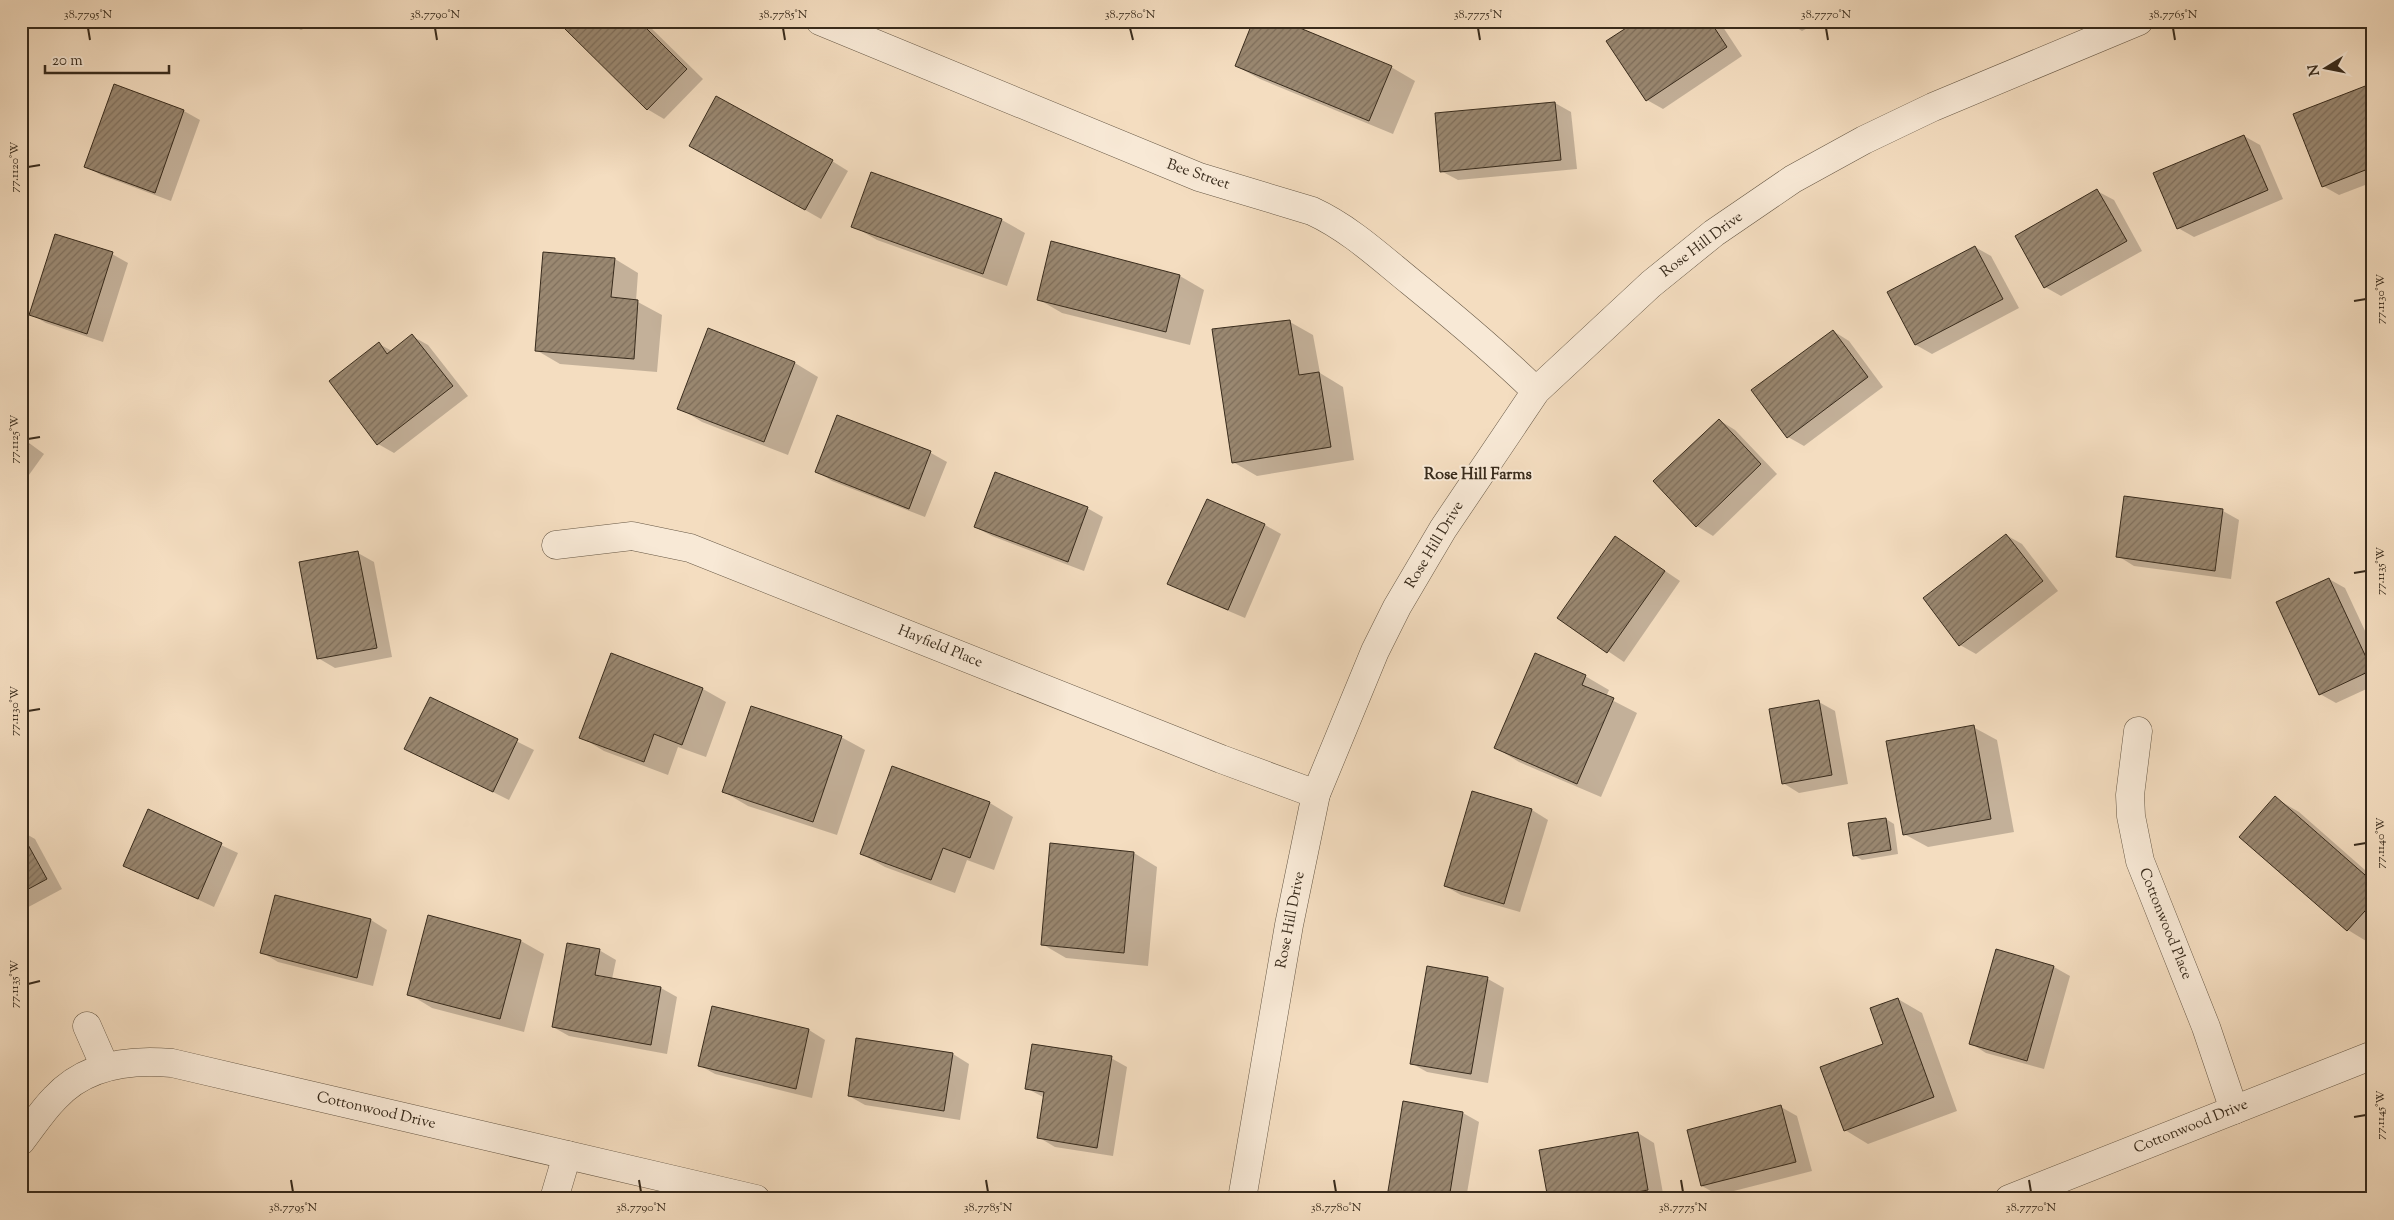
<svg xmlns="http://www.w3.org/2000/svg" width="2394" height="1220" font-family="'Sorts Mill Goudy',serif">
<defs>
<pattern id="building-hatch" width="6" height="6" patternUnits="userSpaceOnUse" patternTransform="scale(1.25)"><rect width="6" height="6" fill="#9a8871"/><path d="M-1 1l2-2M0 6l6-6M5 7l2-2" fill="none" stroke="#7f6f5c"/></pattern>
</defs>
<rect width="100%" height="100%" fill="#f4ddc0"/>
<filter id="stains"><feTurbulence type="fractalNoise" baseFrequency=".004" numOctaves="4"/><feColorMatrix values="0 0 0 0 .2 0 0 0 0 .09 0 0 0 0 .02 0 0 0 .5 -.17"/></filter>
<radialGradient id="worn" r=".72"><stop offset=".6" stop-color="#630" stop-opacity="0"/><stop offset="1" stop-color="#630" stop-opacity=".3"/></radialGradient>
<g fill="#0003">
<path d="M285,21H321L301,30Z"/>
<path d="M568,21H644L703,79L664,119L647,109Z"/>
<path d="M1639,21H1719L1742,56L1663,109L1647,100Z"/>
<path d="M1786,21H1821L1802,31Z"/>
<path d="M1236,66L1391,67L1415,81L1393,134L1260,79Z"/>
<path d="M2373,85V182L2339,195L2323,186Z"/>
<path d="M114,86L184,111L200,120L171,201L101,175L85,166Z"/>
<path d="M1555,103L1571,112L1577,169L1458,180L1441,171Z"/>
<path d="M2244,136L2260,145L2283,199L2194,237L2178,228Z"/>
<path d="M691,145L832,161L848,171L821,219Z"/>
<path d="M2097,191L2114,200L2142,251L2061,296L2045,287Z"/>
<path d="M1002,220L1025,233L1007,286L877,240L853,226Z"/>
<path d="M1052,243L1180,276L1204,290L1190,345L1062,313L1038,299Z"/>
<path d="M1975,247L1991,256L2019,308L1932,354L1916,345L1889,293Z"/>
<path d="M112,254L128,263L103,342L46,323L30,314Z"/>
<path d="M615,259L638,273L636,301L662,315L657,372L560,364L536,350Z"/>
<path d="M1290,322L1313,335L1320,373L1343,387L1354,460L1257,476L1233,462Z"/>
<path d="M709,330L795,363L818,377L788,455L702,422L679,408Z"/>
<path d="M1833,331L1849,341L1883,387L1804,446L1788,437Z"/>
<path d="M412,336L428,345L468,396L394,453L378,444L379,344L392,351Z"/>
<path d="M838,416L931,453L947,462L925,517L832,481L816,471Z"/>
<path d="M1719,420L1735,430L1777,474L1713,536L1697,526L1655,481Z"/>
<path d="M21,437L44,454L21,486Z"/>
<path d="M2125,497L2223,511L2239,520L2231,579L2134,566L2118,556Z"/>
<path d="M1207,501L1265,525L1281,534L1245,618L1184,592L1168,583Z"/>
<path d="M1087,508L1103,517L1084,571L992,536L975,527Z"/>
<path d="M2006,535L2022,544L2058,591L1976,654L1960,645Z"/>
<path d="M1615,537L1680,581L1624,662L1559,618Z"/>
<path d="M358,553L374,562L392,657L335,668L318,658Z"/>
<path d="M2329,579L2345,588L2373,648V686L2336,703L2320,694Z"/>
<path d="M1585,676L1609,690L1606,697L1637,713L1601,797L1519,762L1496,748Z"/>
<path d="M703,689L726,702L706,757L678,747L668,775L604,751L581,737Z"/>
<path d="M430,698L534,750L509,800L406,749Z"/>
<path d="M1819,702L1835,711L1848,784L1799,793L1783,783Z"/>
<path d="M1973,727L1997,740L2014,832L1928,847L1904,834Z"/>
<path d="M841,737L865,750L837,835L748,806L724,792Z"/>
<path d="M892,768L990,803L1013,817L994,870L967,860L955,893L885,867L861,854Z"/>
<path d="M1473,792L1532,810L1548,820L1520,912L1461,895L1445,886Z"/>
<path d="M2275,798L2299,812L2373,877L2371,944L2348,930Z"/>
<path d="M148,811L238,853L214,907L124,865Z"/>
<path d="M1886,819L1894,824L1898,854L1862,860L1854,855Z"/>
<path d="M21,831L35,839L62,889L21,911Z"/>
<path d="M1134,853L1157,867L1148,966L1066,958L1042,944Z"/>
<path d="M276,896L371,920L387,930L373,986L278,962L261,952Z"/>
<path d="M521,941L544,954L524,1032L432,1008L409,994Z"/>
<path d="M599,950L616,960L612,979L661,988L677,997L667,1054L569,1036L553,1027Z"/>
<path d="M1997,950L2054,967L2070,976L2044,1069L1986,1053L1970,1043Z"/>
<path d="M1428,968L1488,979L1504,988L1488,1083L1427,1072L1411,1063Z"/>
<path d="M1898,999L1922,1013L1957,1111L1868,1144L1845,1130L1885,1045Z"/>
<path d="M713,1007L809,1030L825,1040L812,1098L715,1074L699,1065Z"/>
<path d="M857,1040L953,1054L969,1064L960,1120L865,1105L849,1096Z"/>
<path d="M1111,1058L1127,1067L1113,1156L1055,1147L1038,1137L1045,1098L1026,1088Z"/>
<path d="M1404,1103L1463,1113L1479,1122L1466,1199H1392L1388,1197Z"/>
<path d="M1781,1107L1797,1116L1812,1171L1718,1195L1702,1186Z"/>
<path d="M1638,1133L1654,1143L1664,1199H1549Z"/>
</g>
<g fill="url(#building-hatch)" stroke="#382b1c">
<path d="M567,21H639L687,69L647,110L562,26Z"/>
<path d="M1253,21H1283L1392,66L1369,121L1235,66Z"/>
<path d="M1637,21H1710L1727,47L1646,101L1606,41Z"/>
<path d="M2373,83V167L2322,187L2293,114Z"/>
<path d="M114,84L184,110L155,193L84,167Z"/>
<path d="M716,96L833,160L805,210L689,146Z"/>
<path d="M1555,102L1561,160L1440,172L1435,113Z"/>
<path d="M2244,135L2268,190L2177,229L2153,173Z"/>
<path d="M871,172L1002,219L983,274L851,227Z"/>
<path d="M2097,189L2127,241L2044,288L2015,236Z"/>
<path d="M55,234L113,252L87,334L29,315Z"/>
<path d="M1051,241L1180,275L1166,332L1037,300Z"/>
<path d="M1975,246L2003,299L1915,345L1887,292Z"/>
<path d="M543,252L615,258L611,297L638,300L634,359L535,351Z"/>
<path d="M1290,320L1299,375L1319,372L1331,447L1232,463L1212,329Z"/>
<path d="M708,328L795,362L764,442L677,409Z"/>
<path d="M1833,330L1868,377L1787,438L1751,390Z"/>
<path d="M412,334L453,386L377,445L329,381L379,342L387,354Z"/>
<path d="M837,415L931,451L909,509L815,472Z"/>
<path d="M1719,419L1761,464L1696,527L1653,481Z"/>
<path d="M21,438L29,444L21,454Z"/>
<path d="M995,472L1088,507L1068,562L974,527Z"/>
<path d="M2124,496L2223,509L2215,571L2116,557Z"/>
<path d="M1207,499L1265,524L1228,610L1167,584Z"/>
<path d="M2006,534L2043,581L1959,646L1923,598Z"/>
<path d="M1615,536L1665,571L1607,653L1557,618Z"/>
<path d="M358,551L377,648L317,659L299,562Z"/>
<path d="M2329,578L2372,670L2319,695L2276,602Z"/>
<path d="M611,653L703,688L682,745L654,734L644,762L579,738Z"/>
<path d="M1535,653L1586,675L1582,685L1614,698L1577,784L1494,748Z"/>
<path d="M430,697L518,739L493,792L404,749Z"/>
<path d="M1819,700L1832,775L1782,784L1769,709Z"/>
<path d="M751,706L842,736L813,822L722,792Z"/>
<path d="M1974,725L1991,819L1903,835L1886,741Z"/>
<path d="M892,766L990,802L970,858L943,848L931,880L860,854Z"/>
<path d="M1472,791L1532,809L1504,904L1444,886Z"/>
<path d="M2275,796L2373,882V902L2347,931L2239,837Z"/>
<path d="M148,809L222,843L198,899L123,866Z"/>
<path d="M1886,818L1891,850L1853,856L1848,823Z"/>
<path d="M21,832L47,879L21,893Z"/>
<path d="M1050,843L1134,852L1124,953L1041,945Z"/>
<path d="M275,895L371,919L357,978L260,953Z"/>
<path d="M428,915L521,940L500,1019L407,995Z"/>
<path d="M567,943L600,949L595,975L661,987L651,1045L552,1027Z"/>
<path d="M1996,949L2054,966L2027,1061L1969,1044Z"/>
<path d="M1427,966L1488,977L1471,1074L1410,1064Z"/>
<path d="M1898,998L1934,1097L1844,1131L1820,1067L1883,1044L1870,1008Z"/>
<path d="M712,1006L809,1029L796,1089L698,1066Z"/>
<path d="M856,1038L953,1053L944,1111L848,1096Z"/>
<path d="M1032,1044L1112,1056L1097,1148L1037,1138L1044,1092L1025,1089Z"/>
<path d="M1403,1101L1463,1112L1449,1199L1387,1197Z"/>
<path d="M1781,1105L1796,1162L1701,1186L1687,1130Z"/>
<path d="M1638,1132L1648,1190L1600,1199H1548L1539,1150Z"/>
<path d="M183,1192L186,1199H169Z"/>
</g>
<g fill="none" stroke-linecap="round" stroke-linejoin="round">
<defs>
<g id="minor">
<path d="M820,21L1199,177L1312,211C1349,228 1379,256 1411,282C1454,317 1496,352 1536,391"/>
<path d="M556,545L632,536L690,548L1221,759L1316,794"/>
<path d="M2138,731L2130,795L2131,816L2140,861L2206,1027L2234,1110"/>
<path d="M87,1026L105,1067"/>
<path d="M21,1141C32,1127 42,1111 55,1098C85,1065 129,1059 172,1063L756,1199"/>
<path d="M554,1199L567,1155"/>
<path d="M1242,1199L1289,925L1316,794L1375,651L1397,607L1443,529L1536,391L1651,284L1714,233L1793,179L1864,140L1933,107L2139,21"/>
<path d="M2009,1199L2373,1055"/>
</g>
</defs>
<use href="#minor" stroke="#675845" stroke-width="29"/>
<use href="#minor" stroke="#f8e9d6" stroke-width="28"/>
</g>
<path fill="none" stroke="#382b1c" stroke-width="2" d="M88,28L90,40M435,28L437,40M783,28L785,40M1130,28L1133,40M1478,28L1480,40M1826,28L1828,40M2173,28L2175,40M28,167L40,165M2354,301L2366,299M28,439L40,437M2354,573L2366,571M28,711L40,709M2354,845L2366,843M28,984L40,981M2354,1117L2366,1115M291,1180L293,1192M639,1180L641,1192M986,1180L988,1192M1334,1180L1336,1192M1681,1180L1683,1192M2029,1180L2031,1192"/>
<g text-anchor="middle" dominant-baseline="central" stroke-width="4" stroke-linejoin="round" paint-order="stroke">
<g font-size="15" fill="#382b1c" stroke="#f8e9d6">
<text transform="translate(1198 175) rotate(19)">Bee Street</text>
<text transform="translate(1702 245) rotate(-37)">Rose Hill Drive</text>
<text transform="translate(1435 545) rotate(-59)">Rose Hill Drive</text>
<text transform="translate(940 647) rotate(22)">Hayfield Place</text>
<text transform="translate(1291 920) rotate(-79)">Rose Hill Drive</text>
<text transform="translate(2165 924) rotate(68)">Cottonwood Place</text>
<text transform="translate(376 1111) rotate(13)">Cottonwood Drive</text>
<text transform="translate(2191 1127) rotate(-22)">Cottonwood Drive</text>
</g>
<g font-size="16" font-weight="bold" fill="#382b1c" stroke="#f8e9d6">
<text x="1478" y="475">Rose Hill Farms</text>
</g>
</g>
<rect width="2394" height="1220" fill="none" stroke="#f4ddc0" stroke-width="55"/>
<g transform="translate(2326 68) rotate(260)" stroke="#f8e9d6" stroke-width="4" paint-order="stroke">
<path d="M0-4L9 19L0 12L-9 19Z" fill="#382b1c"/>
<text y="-8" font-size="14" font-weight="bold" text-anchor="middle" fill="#382b1c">N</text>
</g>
<path d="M45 65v8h124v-8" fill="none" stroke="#382b1c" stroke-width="2.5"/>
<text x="52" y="65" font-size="15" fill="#382b1c" stroke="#f8e9d6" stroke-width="4" paint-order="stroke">20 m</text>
<rect x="28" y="28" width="2338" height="1164" fill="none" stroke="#382b1c" stroke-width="2"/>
<g font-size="12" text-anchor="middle" fill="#382b1c">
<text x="88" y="18">38.7795°N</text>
<text x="435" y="18">38.7790°N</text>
<text x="783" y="18">38.7785°N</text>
<text x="1130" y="18">38.7780°N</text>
<text x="1478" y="18">38.7775°N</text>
<text x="1826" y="18">38.7770°N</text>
<text x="2173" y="18">38.7765°N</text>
<text transform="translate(14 167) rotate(-90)" y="4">77.1120°W</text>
<text transform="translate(2380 299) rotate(-90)" y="4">77.1130°W</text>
<text transform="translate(14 439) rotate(-90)" y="4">77.1125°W</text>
<text transform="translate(2380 571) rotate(-90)" y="4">77.1135°W</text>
<text transform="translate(14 711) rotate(-90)" y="4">77.1130°W</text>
<text transform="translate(2380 843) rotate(-90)" y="4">77.1140°W</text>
<text transform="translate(14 984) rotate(-90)" y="4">77.1135°W</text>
<text transform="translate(2380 1115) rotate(-90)" y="4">77.1145°W</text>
<text x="293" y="1211">38.7795°N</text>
<text x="641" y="1211">38.7790°N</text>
<text x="988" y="1211">38.7785°N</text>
<text x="1336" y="1211">38.7780°N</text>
<text x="1683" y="1211">38.7775°N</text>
<text x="2031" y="1211">38.7770°N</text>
</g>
<rect width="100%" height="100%" filter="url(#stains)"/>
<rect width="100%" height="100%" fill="url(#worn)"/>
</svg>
